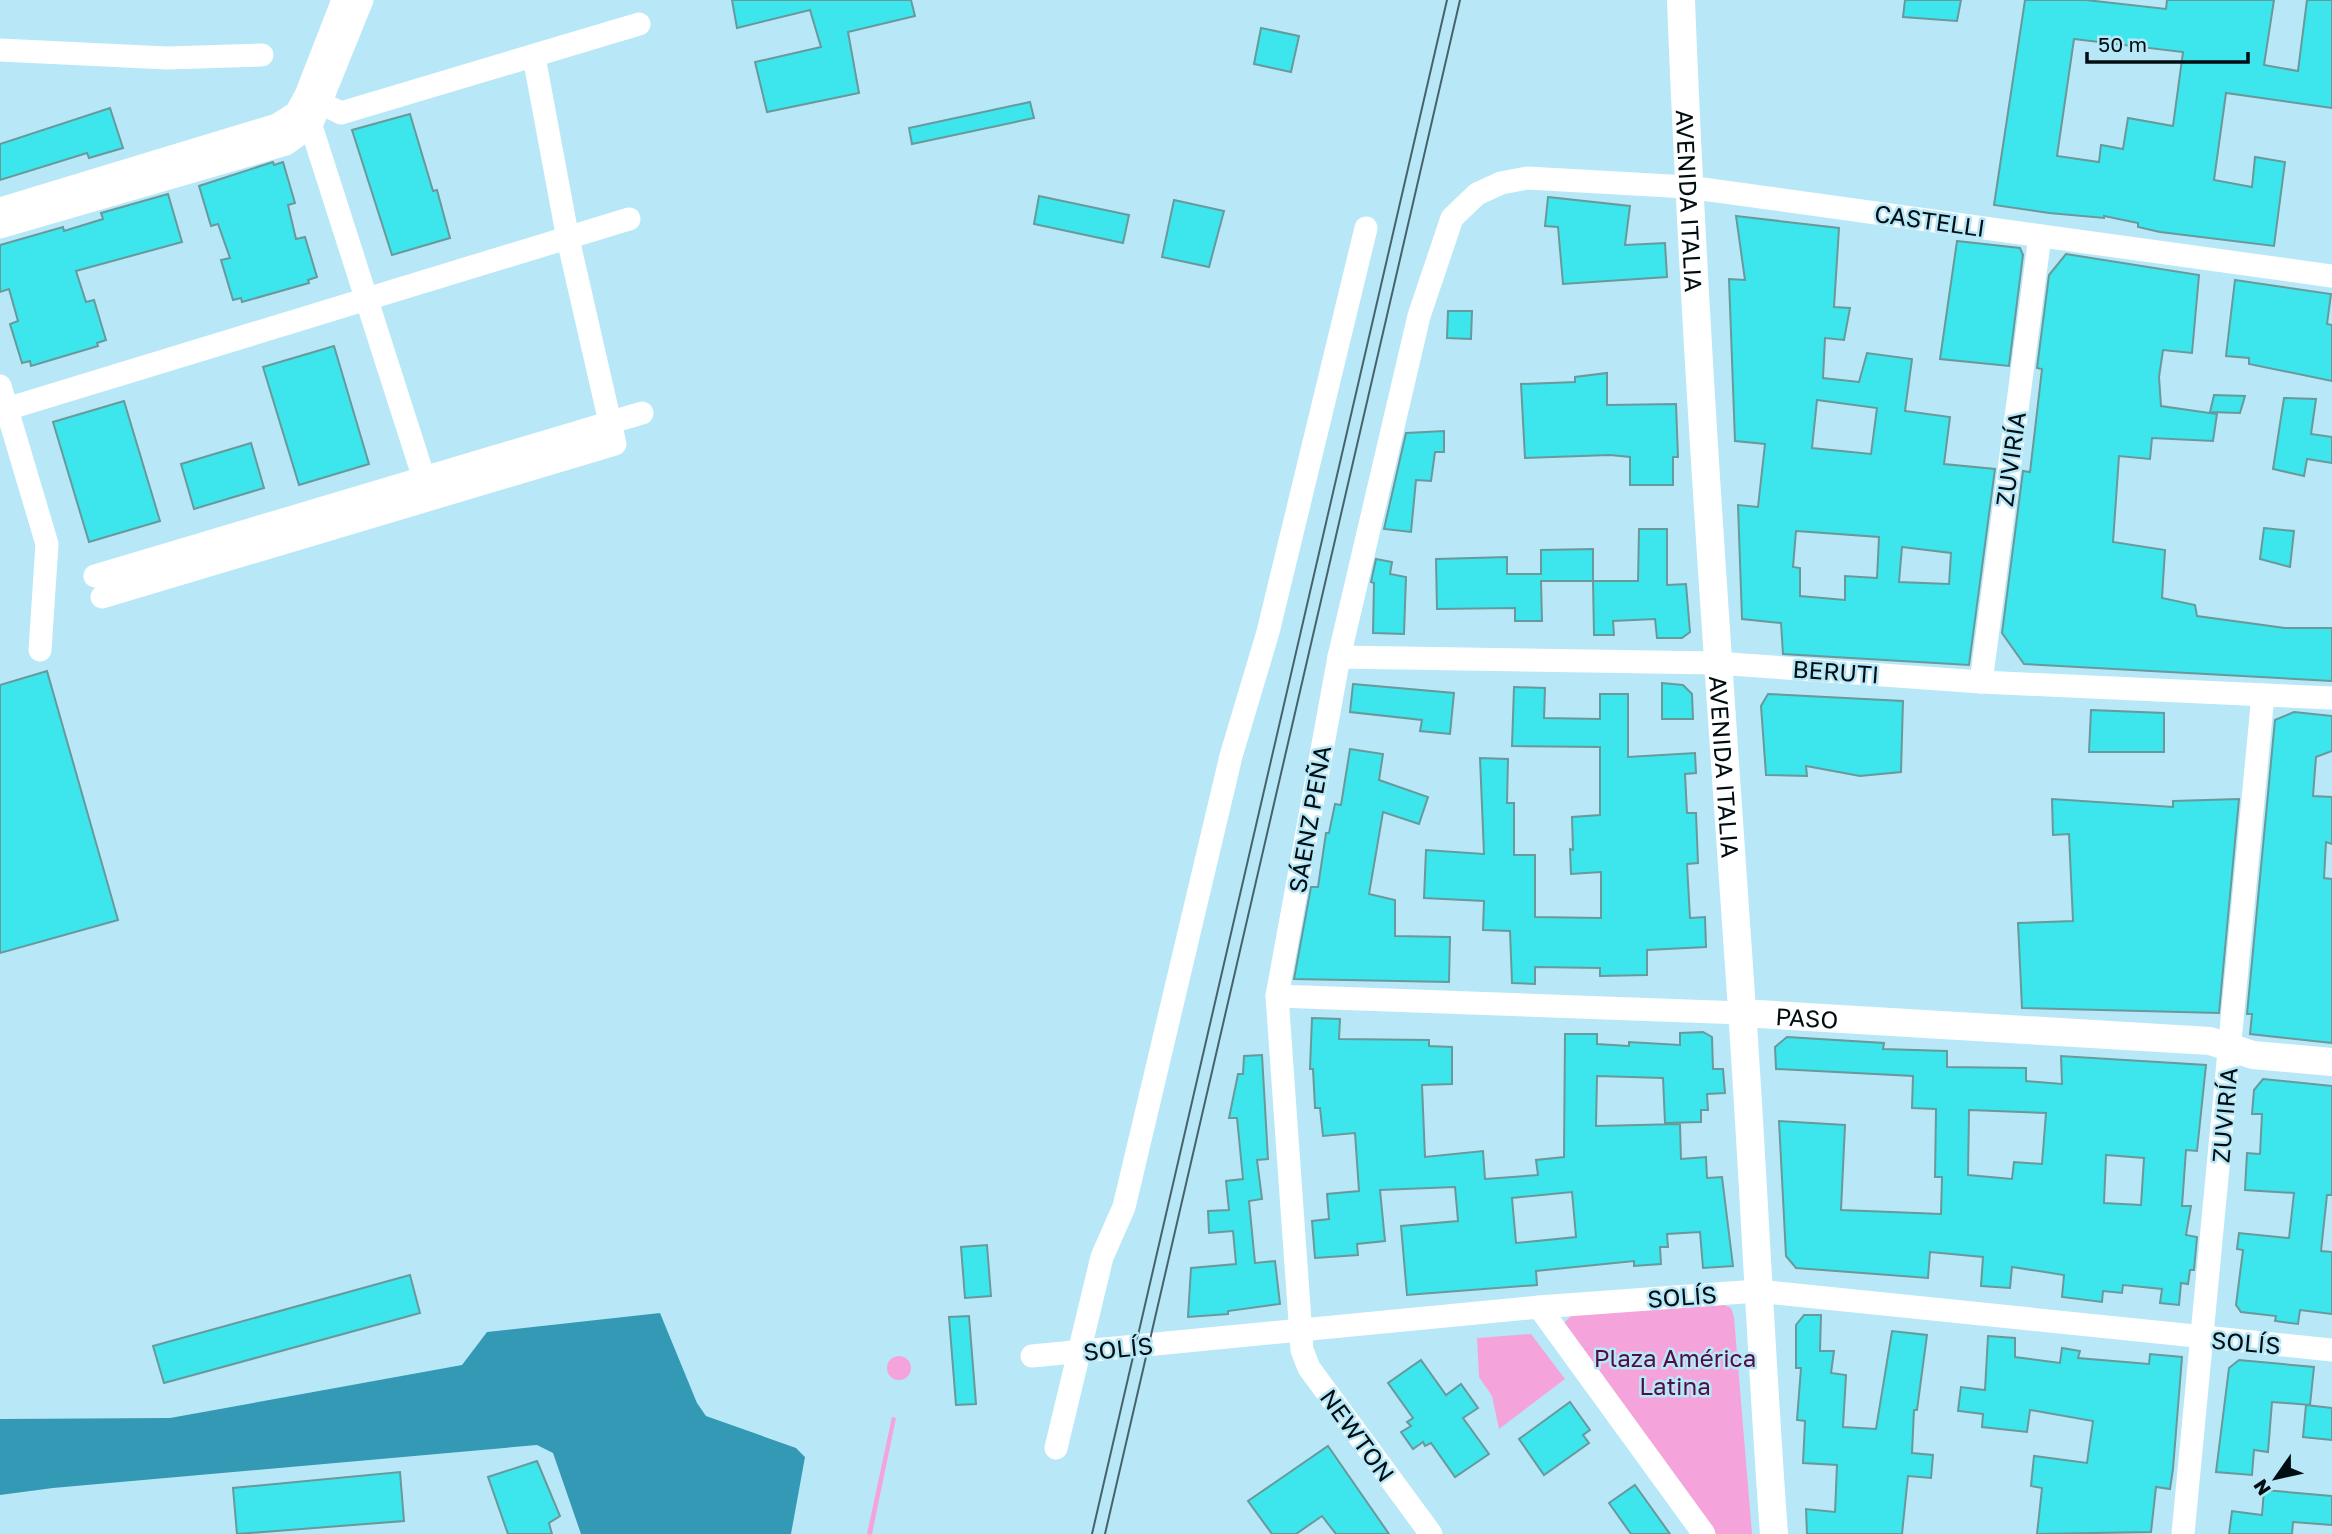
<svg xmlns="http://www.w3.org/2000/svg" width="2332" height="1534" font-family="'Golos Text',sans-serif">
<rect width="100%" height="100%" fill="#b8e8f7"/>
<g fill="#f4a4db">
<path d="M1724,1305L1731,1308L1734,1317L1752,1534H1716L1563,1324L1574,1313Z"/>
<path d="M1531,1334L1565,1379L1499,1429L1492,1396L1479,1377L1477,1338Z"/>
<circle cx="899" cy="1368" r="12"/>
<path d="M892,1417L896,1418L872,1534H867Z"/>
</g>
<path fill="#3499b4" d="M660,1313L697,1403L706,1416L796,1448L805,1457L791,1534H581L553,1453L537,1445L53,1488L0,1495V1419L170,1418L462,1365L487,1332Z"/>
<g fill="#3de5ec" stroke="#68999b" stroke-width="2" fill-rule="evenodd">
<path d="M732,0H911L915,16L848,32L859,93L767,112L755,62L821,47L810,10L737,28Z"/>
<path d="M1905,0H1961L1957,21L1903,17Z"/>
<path d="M2025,0H2086L2166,9L2167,0H2274L2264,65L2298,71L2307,0H2332V108L2226,93L2214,180L2252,187L2255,157L2285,162L2274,246L2160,232L2138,227V223L2104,216V218L2049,213L1994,205ZM2074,39L2183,52L2173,126L2128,118L2123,149L2101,145L2099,162L2057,156Z"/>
<path d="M1261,28L1299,36L1291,72L1254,64Z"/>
<path d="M1030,102L1034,118L912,144L909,128Z"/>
<path d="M110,108L123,148L89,158L87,153L0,180V144Z"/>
<path d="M410,114L433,191L437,190L450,238L392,255L352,130Z"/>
<path d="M273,162L274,165L283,162L295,203L288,205L296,239L305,237L317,277L308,280L309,283L242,302L241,298L233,300L221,260L230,258L218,224L211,226L199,186Z"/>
<path d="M168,194L182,242L76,271L86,302L94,300L106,340L97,343L98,346L31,366L30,361L22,363L10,324L18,321L9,289L0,292V245L63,227L64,231L103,219L101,213Z"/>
<path d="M1039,196L1129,215L1123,243L1034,224Z"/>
<path d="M1548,197L1630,206L1625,245L1665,243L1667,277L1563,284L1558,227L1545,226Z"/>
<path d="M1174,200L1224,211L1209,267L1162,257Z"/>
<path d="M1736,216L1839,228L1834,307L1850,308L1844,340L1825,338L1823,378L1859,382L1867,353L1912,359L1905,411L1950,417L1944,464L1995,469L1969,665L1783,654L1781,623L1742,619L1738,505L1758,507L1765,444L1735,441L1729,279L1745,280ZM1817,400L1877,408L1871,454L1812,448ZM1796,531L1879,537L1877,578L1845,576V600L1800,596V568L1793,567ZM1902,547L1951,553L1949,584L1899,582Z"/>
<path d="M1957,241L2020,248L2023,255L2009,366L1940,359Z"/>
<path d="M2066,254L2199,275L2192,353L2163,350L2159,377L2161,406L2217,414L2213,441L2152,438L2150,459L2119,456L2113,542L2165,550L2162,598L2195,605L2197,616L2285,628H2332V681L2024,664L2002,633L2023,471L2030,472L2042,369L2037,368L2049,275Z"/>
<path d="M2235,280L2331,294L2327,324L2332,325V381L2249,364V358L2226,356Z"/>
<path d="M1448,311H1472L1471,339L1447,338Z"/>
<path d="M334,346L369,464L299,485L263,367Z"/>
<path d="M1607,373V405L1676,404L1678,457H1673V485H1630V457L1610,455L1525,458L1521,384L1575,382V377Z"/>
<path d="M2214,395L2245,396L2240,413L2210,412Z"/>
<path d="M2284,398L2316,399L2311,434L2332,437V463L2307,459L2304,476L2273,469Z"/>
<path d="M124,401L160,521L89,542L53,422Z"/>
<path d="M1444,431V452H1435L1431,481L1416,480L1411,532L1384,529L1406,433Z"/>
<path d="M251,443L264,488L194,509L181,464Z"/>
<path d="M2264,528L2294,531L2290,567L2260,559Z"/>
<path d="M1639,529H1667V585L1686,584L1690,632L1682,638H1657L1655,619L1613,621L1614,635H1594L1593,581H1638Z"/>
<path d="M1593,549V581H1541L1542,621H1515V608L1437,609L1436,559L1507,557V574H1541V550Z"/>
<path d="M1376,559L1392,562L1390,574L1406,577L1404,634L1373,633L1374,583L1371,582Z"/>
<path d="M47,671L118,920L0,953V685Z"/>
<path d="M1662,683L1683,685L1692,694L1693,719H1662Z"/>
<path d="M1353,684L1454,693L1450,734L1420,731L1422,720L1350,712Z"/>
<path d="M1514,687L1545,688L1544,718L1600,719V694H1628V757L1695,753L1696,773L1685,774L1687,813H1696L1698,863L1687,864L1690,918L1705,917L1706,947L1647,950V975L1600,976V968L1535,967V984L1512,983L1510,931L1483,930L1484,901L1424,898L1426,850L1484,854L1480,758L1508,759L1507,803H1514V855H1535V917L1601,918V872L1571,874L1570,849L1573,850L1572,817L1600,815V747L1512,746Z"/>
<path d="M1768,694L1903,701L1901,772L1860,776L1806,766L1807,776L1766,775L1761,706Z"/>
<path d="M2091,710L2164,713V752H2089Z"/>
<path d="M2294,712L2332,716V751L2316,757L2313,796L2332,797V844L2326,842L2324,878L2332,879V1043L2250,1034L2252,1014H2247L2275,720Z"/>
<path d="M1350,749L1383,754L1379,780L1428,797L1419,824L1383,812L1369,894L1395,900V936L1450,937L1449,982L1294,979L1311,887H1318L1326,833H1329L1335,804L1341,805Z"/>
<path d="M2052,799L2173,807V801L2239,799L2219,1013L2022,1008L2018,923L2073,921L2069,834L2053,835Z"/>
<path d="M1312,1018L1340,1019L1339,1039L1429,1040V1046L1452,1047V1084L1422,1085L1425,1157L1483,1151L1485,1179L1538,1175L1536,1160L1564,1157L1565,1034H1597V1044L1629,1046V1042L1680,1045V1033L1703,1032L1712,1037L1713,1069H1723L1725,1093L1707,1094L1708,1110H1701V1122L1665,1123L1663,1078L1597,1076L1596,1126L1680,1124L1681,1159L1706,1157L1707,1178L1722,1177L1733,1266L1703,1268L1700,1232L1667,1234L1668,1247H1660L1661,1264L1634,1266V1261L1536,1271L1537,1285L1407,1295L1401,1226L1458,1221L1455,1187L1380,1190L1385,1241L1357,1244L1358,1255L1315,1258L1312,1221L1329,1219L1327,1194L1359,1191L1355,1133L1323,1136L1320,1108H1315L1313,1069H1310ZM1572,1192L1576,1237L1516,1243L1512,1198Z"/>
<path d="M1787,1037L1884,1043L1883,1049L1947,1051V1067L2026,1068V1081L2062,1084L2061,1056L2206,1065L2197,1151L2186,1150L2182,1206H2191L2186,1235L2197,1237L2194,1270H2190L2188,1284L2181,1283L2179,1305L2160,1303L2162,1289L2123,1285L2122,1293L2103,1291L2102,1302L2062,1297L2064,1275L2012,1267L2010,1288L1981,1286L1983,1257L1930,1252L1928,1278L1796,1268L1786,1256L1779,1121L1845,1125L1841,1210L1941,1214L1942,1177H1935L1936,1109L1912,1108L1913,1076L1776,1069L1775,1047ZM1969,1110L2046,1113L2042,1164L2014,1162L2012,1179L1968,1175ZM2106,1155L2144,1158L2141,1205L2104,1203Z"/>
<path d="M1262,1055L1268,1159L1257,1160L1262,1199L1249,1201L1255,1263L1275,1261L1280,1304L1228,1311V1314L1188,1317L1191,1268L1236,1264L1233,1231L1209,1233L1208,1211L1229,1210L1226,1181L1243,1179L1237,1118H1229L1238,1074H1243L1244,1056Z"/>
<path d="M2263,1079L2332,1086V1195H2327L2321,1251L2332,1252V1314L2300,1310L2298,1324L2275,1321L2276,1316L2241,1312L2236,1305L2243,1250L2237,1249L2239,1233L2289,1238L2294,1193L2245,1190L2247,1153L2260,1154L2262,1114H2252L2254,1090Z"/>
<path d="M987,1245L991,1296L965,1298L961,1247Z"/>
<path d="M410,1275L420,1313L164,1383L153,1346Z"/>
<path d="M1804,1315H1821L1820,1351H1834L1831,1373L1846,1375L1843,1427L1876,1429L1892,1331L1927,1335L1917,1410H1914L1912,1453L1933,1455L1931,1478L1908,1476L1902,1534H1807L1806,1509L1835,1512L1837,1465L1803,1463L1805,1421L1797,1420L1801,1368H1796V1325Z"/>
<path d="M969,1316L976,1404L956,1405L949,1317Z"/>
<path d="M1988,1336L2015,1338V1357L2060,1363L2062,1348L2080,1351L2078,1358L2149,1364L2150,1354L2182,1357L2173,1469L2170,1489L2156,1487L2151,1532L2037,1534L2042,1488L2031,1486L2034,1456L2087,1463L2093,1421L2030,1410L2027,1432L1982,1427L1983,1414L1958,1411L1961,1387L1985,1390Z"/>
<path d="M1421,1360L1446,1395L1461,1384L1478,1408L1463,1418L1489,1454L1455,1477L1431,1443L1425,1446L1423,1442L1413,1449L1401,1432L1411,1426L1407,1422L1413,1418L1388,1383Z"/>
<path d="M2239,1360L2314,1367L2310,1405L2272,1402L2268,1452L2254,1450L2252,1475L2216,1472L2229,1368Z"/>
<path d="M1570,1402L1590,1430L1583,1435L1589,1443L1544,1475L1519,1439Z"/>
<path d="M2306,1405L2332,1408V1440L2303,1437Z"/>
<path d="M1328,1446L1389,1534H1336L1322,1516L1296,1534H1272L1248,1501Z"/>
<path d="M537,1461L560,1516L549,1523L552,1534H508L488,1477Z"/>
<path d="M400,1472L404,1521L237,1534L233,1488Z"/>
<path d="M1635,1485L1670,1534H1631L1609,1503Z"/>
<path d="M2264,1490L2332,1496V1525L2293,1522L2292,1534H2229L2232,1511L2262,1515Z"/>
</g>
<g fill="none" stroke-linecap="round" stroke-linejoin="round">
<g stroke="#fff" stroke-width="23">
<path d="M0,50L167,58L262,55"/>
<path d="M309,97L341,113L639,24"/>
<path d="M301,117L311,126L428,491"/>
<path d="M0,209L277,125L296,113L306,95L343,0"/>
<path d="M0,227L286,144L311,126L362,0"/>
<path d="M0,386L47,544L40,650"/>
<path d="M0,411L629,219"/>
<path d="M95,576L642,413"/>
<path d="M102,597L615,444L568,239L534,57"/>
<path d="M1339,657L1716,663L1981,682L2332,698"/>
<path d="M1981,682L2040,236"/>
<path d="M1277,996L1742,1013"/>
<path d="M1539,1307L1704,1534"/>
<path d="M1032,1356L1539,1307L1757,1291L2332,1350"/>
<path d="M1056,1448L1102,1257L1124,1207L1231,756L1268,632L1366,228"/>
<path d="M1431,1534L1309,1368L1302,1350L1277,996L1339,657L1419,316L1452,218L1477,194L1501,183L1527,178L1688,187L2332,276"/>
<path d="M2183,1534L2263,695"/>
</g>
<g stroke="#fff" stroke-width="28">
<path id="s1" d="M1681,0C1694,337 1719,673 1742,1010C1754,1184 1761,1359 1774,1534"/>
<path id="s2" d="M1742,1013L2210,1041L2253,1055L2332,1062"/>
</g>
<g stroke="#47626b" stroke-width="2">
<path d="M1092,1534L1447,0"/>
<path d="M1105,1534L1460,0"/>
</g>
</g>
<g text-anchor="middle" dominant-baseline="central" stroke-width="5" stroke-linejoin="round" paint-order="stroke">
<g font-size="24" fill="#000e13" stroke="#b8e8f7">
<text stroke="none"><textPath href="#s1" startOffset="201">AVENIDA ITALIA</textPath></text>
<text transform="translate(1930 220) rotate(8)">CASTELLI</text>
<text transform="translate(2010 459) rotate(-82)">ZUVIRÍA</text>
<text transform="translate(1836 671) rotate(4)">BERUTI</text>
<text stroke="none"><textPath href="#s1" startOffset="768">AVENIDA ITALIA</textPath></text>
<text transform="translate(1309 819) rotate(-80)">SÁENZ PEÑA</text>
<text stroke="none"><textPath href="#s2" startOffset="65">PASO</textPath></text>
<text transform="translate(2224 1115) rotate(-85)">ZUVIRÍA</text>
<text transform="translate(1682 1296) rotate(-4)">SOLÍS</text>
<text transform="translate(2246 1342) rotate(5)">SOLÍS</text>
<text transform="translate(1118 1348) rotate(-6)">SOLÍS</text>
<text transform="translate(1358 1435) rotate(54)">NEWTON</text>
</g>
<g font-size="24" fill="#520d42" stroke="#b8e8f7">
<text x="1675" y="1357">Plaza América<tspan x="1675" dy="28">Latina</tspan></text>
</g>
</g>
<g transform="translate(2276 1478) rotate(236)" stroke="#b8e8f7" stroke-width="5" paint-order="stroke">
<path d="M0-5L12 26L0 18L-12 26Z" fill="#000e13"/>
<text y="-10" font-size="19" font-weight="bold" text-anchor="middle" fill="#000e13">N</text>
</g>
<path d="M2087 52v10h161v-10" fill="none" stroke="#000e13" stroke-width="3.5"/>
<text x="2098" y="52" font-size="21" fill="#000e13" stroke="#b8e8f7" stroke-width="5" paint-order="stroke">50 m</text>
</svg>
